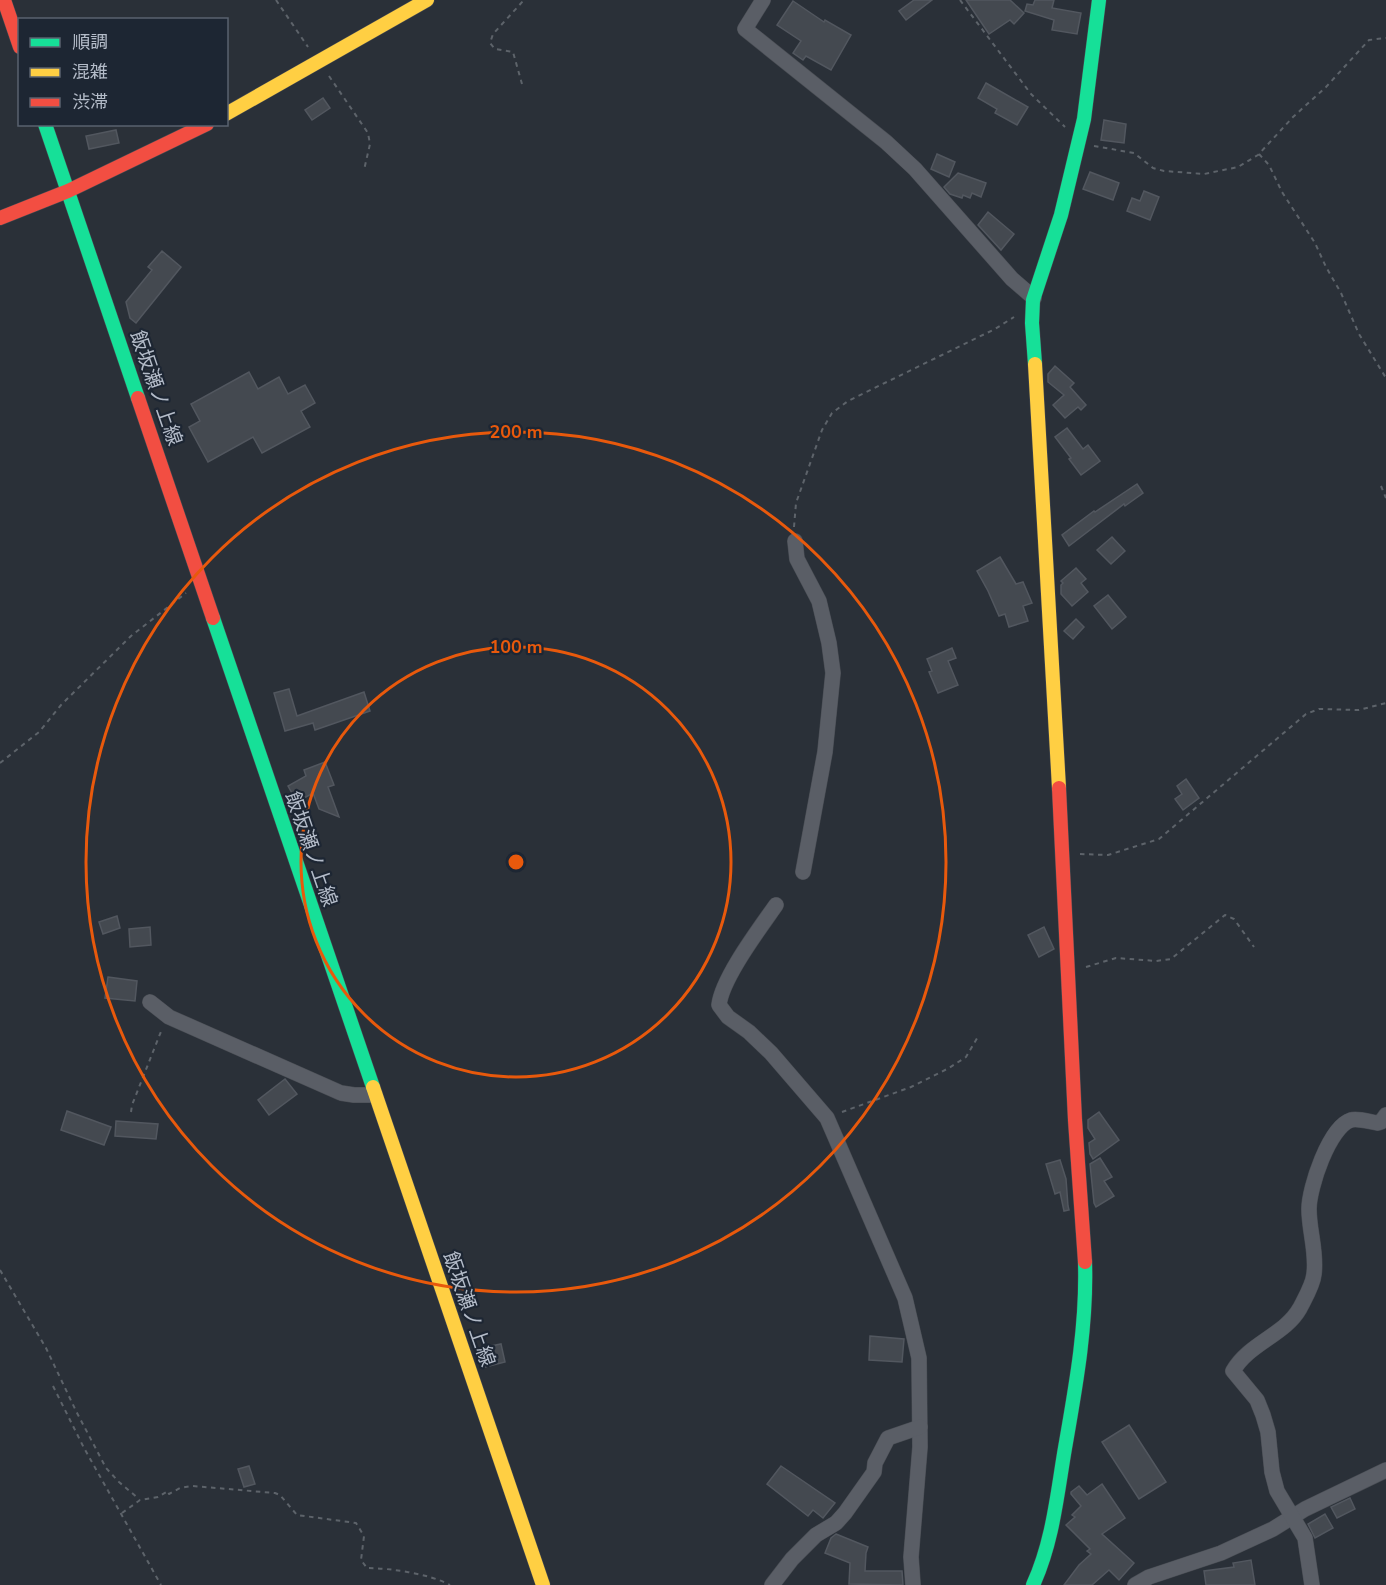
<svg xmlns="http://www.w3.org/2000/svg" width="1386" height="1585" font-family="'Nunito Sans','Noto Sans JP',sans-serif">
<rect width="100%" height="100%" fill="#2a3038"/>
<g fill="#444950" stroke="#52575f" stroke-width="1.5">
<path d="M914,0H932L906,20L899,11Z"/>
<path d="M966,0H1010L1024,13L1014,24L1010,20L989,34Z"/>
<path d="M1035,0H1054L1052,8L1081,13L1077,34L1052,30L1054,20L1025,11L1027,4L1033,5Z"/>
<path d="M793,1L824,22L825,20L851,35L831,70L806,56L803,60L793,53L801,41L777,25Z"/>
<path d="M986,83L1028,107L1017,125L995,113L997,109L978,98Z"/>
<path d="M323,98L330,108L312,120L305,110Z"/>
<path d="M1104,120L1126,124L1124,143L1101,140Z"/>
<path d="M116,130L119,143L89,149L86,136Z"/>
<path d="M937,154L955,162L949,177L931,169Z"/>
<path d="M1090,172L1119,183L1113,200L1083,189Z"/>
<path d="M958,173L986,183L981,197L972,193L970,198L963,195L962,198L950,194L944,187Z"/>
<path d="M1144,191L1159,197L1150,220L1127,211L1132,198L1140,201Z"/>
<path d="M988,212L1014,234L1001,250L978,225Z"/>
<path d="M162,251L181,267L136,323L130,318L126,302L152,270L148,267Z"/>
<path d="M1055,366L1074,383L1070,387L1086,405L1081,410L1078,407L1065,418L1053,405L1064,395L1048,382V374Z"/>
<path d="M249,372L258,389L279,377L288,394L305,385L315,403L301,411L310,427L262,453L253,437L208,462L189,427L200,421L191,404Z"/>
<path d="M1067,428L1083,449L1088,445L1100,461L1081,475L1069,459L1071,458L1055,437Z"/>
<path d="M1137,484L1143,493L1125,506L1124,504L1069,546L1062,535L1094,511L1095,512Z"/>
<path d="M1112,537L1125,551L1111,564L1097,550Z"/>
<path d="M1000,557L1016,584L1023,582L1032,603L1023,606L1028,621L1009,627L1005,614L999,616L988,591L977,571Z"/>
<path d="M1076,568L1086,579L1081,583L1088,592L1072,606L1061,594V585L1063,583L1061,581Z"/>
<path d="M1108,595L1126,617L1112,629L1094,606Z"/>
<path d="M1076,619L1084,627L1073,639L1064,631Z"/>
<path d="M952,648L956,658L948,661L958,685L938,693L929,672L932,671L927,659Z"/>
<path d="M289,689L297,716L364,692L370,711L315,730L313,723L285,731L274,693Z"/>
<path d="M325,762L334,785L328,787L339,817L319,809L313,793L297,802L288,786L306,776L304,770Z"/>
<path d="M1186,779L1199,798L1183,810L1175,799L1182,794L1177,786Z"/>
<path d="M117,916L120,928L103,934L99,922Z"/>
<path d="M150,927L151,945L130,947L129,929Z"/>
<path d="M1044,927L1054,949L1039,957L1028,935Z"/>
<path d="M108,977L137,981L135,1001L105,998Z"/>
<path d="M285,1079L297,1094L269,1115L258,1100Z"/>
<path d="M67,1111L111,1127L104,1145L61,1130Z"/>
<path d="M1099,1112L1119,1140L1093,1159L1090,1154L1089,1143L1095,1139L1088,1128V1120Z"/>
<path d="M116,1121L158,1124L156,1139L115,1136Z"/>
<path d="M1100,1158L1112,1177L1104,1181L1114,1196L1096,1207L1094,1203L1090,1164Z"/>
<path d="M1060,1160L1066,1179L1068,1206L1069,1210L1064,1211L1060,1192L1055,1194L1046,1164Z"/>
<path d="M870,1336L904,1339L902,1362L869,1360Z"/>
<path d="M501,1344L505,1362L485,1367L481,1348Z"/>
<path d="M1129,1425L1166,1482L1139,1499L1102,1442Z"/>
<path d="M249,1466L255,1484L244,1487L238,1469Z"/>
<path d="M781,1466L835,1503L823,1518L813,1510L808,1516L767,1484Z"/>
<path d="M1102,1484L1125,1518L1102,1534L1134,1563L1119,1580L1109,1570L1092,1585H1064L1079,1565L1091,1554L1087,1551L1090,1549L1066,1525L1075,1517L1072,1515L1081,1506L1071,1494V1492L1079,1486L1087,1495Z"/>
<path d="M1350,1498L1355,1509L1337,1518L1331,1507Z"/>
<path d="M1325,1514L1333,1528L1315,1538L1308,1524Z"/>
<path d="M836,1534L868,1547L866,1553L865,1571H902L903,1585L849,1584L850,1563L825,1553L831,1538Z"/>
<path d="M1251,1560L1255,1585H1206L1204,1571L1234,1567L1233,1563Z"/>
</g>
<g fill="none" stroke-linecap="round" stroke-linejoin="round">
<defs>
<g id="street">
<path d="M763,0L745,29L886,142L915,169L1012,279L1034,298"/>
<path d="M795,541L797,559L819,601L829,643L833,673L825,752L803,872"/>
<path d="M776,905C760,928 722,978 719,1005L728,1017L749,1032L771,1053L827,1118L905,1298L919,1358L920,1447L911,1557L913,1585"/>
<path d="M150,1002L169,1017L341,1093L354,1095H375"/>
<path d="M772,1585L792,1559L816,1535L836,1523L845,1513L874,1472L875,1463L888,1438L920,1427"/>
<path d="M1135,1585L1149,1577L1221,1553L1273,1529L1305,1509L1386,1470"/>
<path d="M1312,1585L1305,1538L1277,1491L1272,1472L1268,1432L1263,1415L1257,1400L1233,1371C1249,1343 1285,1335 1300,1308C1305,1298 1313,1285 1314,1274C1317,1252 1309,1231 1309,1209C1309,1188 1329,1127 1351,1120C1358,1118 1370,1122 1378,1123L1381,1122L1386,1115"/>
</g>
<g id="fast">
<path d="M45,124L138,398"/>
<path d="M1035,364L1032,323L1033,300L1061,215L1084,119L1099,0"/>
<path d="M213,618L373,1087"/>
<path d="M1033,1585C1053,1541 1057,1495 1065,1448C1076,1385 1087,1325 1085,1262"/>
</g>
<g id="slow">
<path d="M226,114L427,0"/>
<path d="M1035,364L1059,788"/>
<path d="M373,1087L543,1585"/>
</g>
<g id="jam">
<path d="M4,0L20,47"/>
<path d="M0,218L68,191L207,124"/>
<path d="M138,398L213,618"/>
<path d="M1059,788L1075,1120L1085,1262"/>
</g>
</defs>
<use href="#street" stroke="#484c53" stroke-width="16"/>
<use href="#fast" stroke="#484c53" stroke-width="15"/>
<use href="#slow" stroke="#484c53" stroke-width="15"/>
<use href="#jam" stroke="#484c53" stroke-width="15"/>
<g stroke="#5d636a" stroke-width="2" stroke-dasharray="4.5 4.5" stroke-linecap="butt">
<path d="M276,0L308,47"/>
<path d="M960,0L1031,94L1065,127"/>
<path d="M329,76L368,133L370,144L364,170"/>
<path d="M522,84L513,52L495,49L490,43L493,34L524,0"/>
<path d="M1094,146L1134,153L1153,168L1164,171L1204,174L1238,167L1258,155L1293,117L1326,87L1369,40L1386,38"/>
<path d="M1259,154L1269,165L1282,192L1315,243L1326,267L1341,293L1359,334L1386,378"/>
<path d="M1381,486L1386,498"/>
<path d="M794,527L796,503L822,430L832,413L848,401L995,329L1014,317"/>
<path d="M0,763L39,732L61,705L131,636L186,593"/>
<path d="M1080,854L1108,855L1159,839L1306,714L1319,709L1359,710L1386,703"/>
<path d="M1086,967L1116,958L1156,961L1171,959L1225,915L1234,919L1254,947"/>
<path d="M131,1112L132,1105L162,1029"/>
<path d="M842,1112L911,1087L949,1068L966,1057L979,1035"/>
<path d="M0,1270L46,1348L76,1411L106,1468L119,1482L139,1499"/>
<path d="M53,1386L84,1448L161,1585"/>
<path d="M122,1513L140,1500L158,1497L168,1491L169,1494L180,1488L192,1486L275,1493L280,1495L297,1515L356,1523L364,1536L361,1560L367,1568C390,1568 430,1574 450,1585"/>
</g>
<use href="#street" stroke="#5a5e66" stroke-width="15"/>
<use href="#fast" stroke="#16e098" stroke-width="14"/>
<use href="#slow" stroke="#ffcf43" stroke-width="14"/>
<use href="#jam" stroke="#f24e42" stroke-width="14"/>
</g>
<g fill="none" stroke="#e8590c" stroke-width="3">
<circle cx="516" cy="862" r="215"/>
<circle cx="516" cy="862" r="430"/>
</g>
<g text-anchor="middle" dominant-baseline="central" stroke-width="4.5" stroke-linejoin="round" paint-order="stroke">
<g font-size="20" fill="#b4bcc9" stroke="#1d2633">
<text transform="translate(156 388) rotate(71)">飯坂瀬ノ上線</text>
<text transform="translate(311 849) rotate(71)">飯坂瀬ノ上線</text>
<text transform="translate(469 1309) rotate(71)">飯坂瀬ノ上線</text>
</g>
</g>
<circle cx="516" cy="862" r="9" fill="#e8590c" stroke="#1d2633" stroke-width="3"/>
<g font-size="18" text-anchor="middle" font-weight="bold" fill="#e8590c" stroke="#1d2633" stroke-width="4.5" stroke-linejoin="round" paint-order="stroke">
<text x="516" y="438">200 m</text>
<text x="516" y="653">100 m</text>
</g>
<rect x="18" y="18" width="210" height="108" fill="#1d2633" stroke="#59626f" stroke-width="1.5"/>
<rect x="30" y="38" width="30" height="9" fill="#16e098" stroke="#59626f" stroke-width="1.5"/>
<text x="72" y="48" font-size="18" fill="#b4bcc9">順調</text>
<rect x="30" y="68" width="30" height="9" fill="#ffcf43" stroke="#59626f" stroke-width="1.5"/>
<text x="72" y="78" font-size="18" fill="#b4bcc9">混雑</text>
<rect x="30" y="98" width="30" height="9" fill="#f24e42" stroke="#59626f" stroke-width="1.5"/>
<text x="72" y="108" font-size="18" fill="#b4bcc9">渋滞</text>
</svg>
